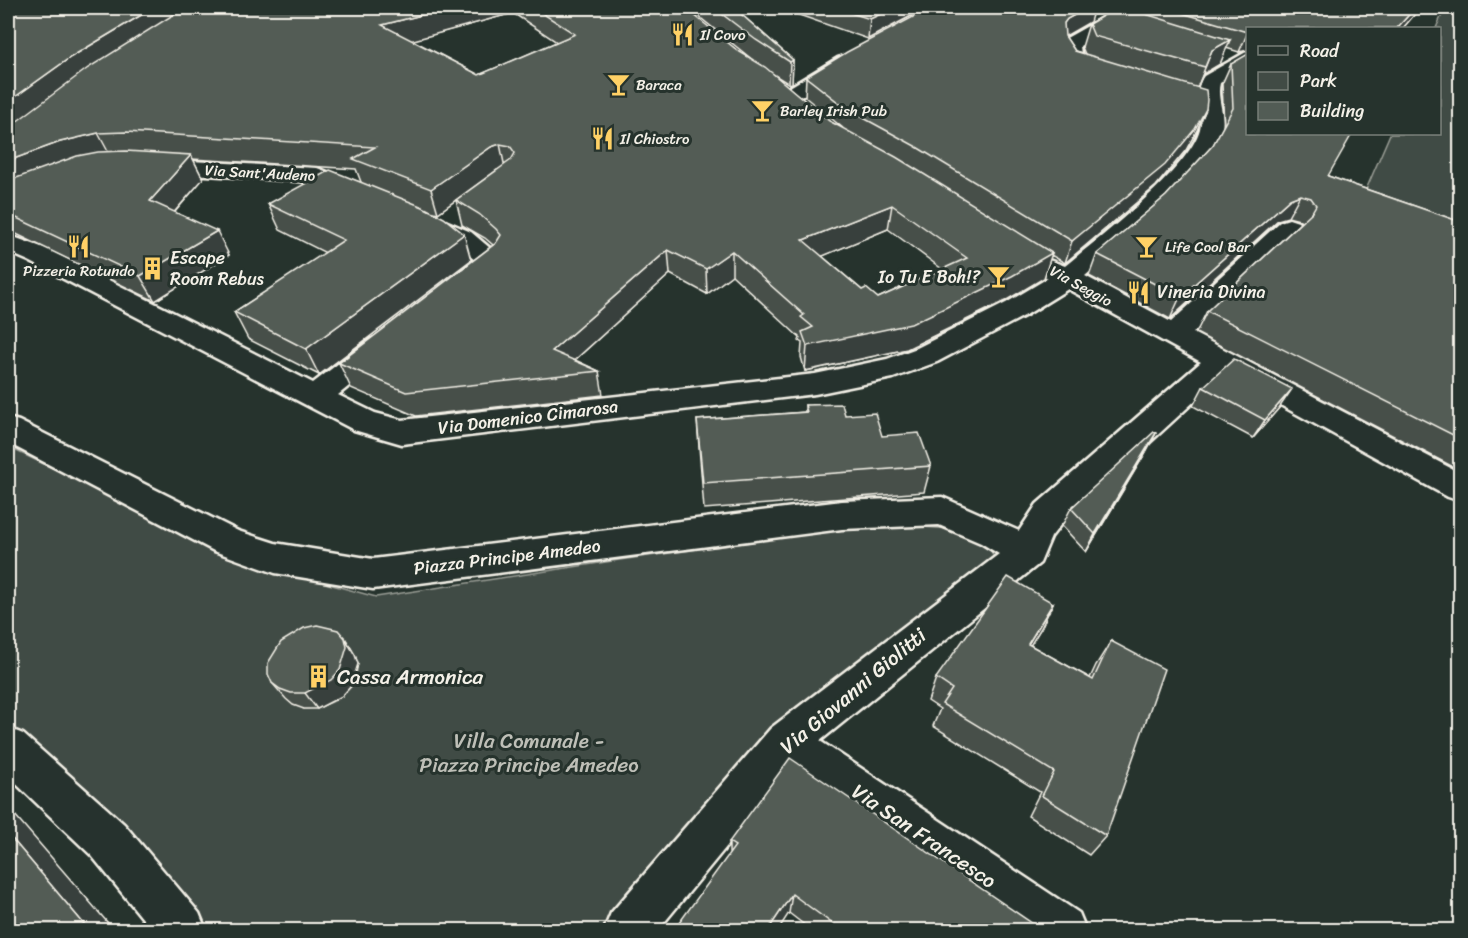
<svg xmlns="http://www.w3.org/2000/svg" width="1468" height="938" font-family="Sriracha,sans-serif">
<rect width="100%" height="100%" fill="#26332d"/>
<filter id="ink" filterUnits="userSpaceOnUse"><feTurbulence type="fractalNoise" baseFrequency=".0167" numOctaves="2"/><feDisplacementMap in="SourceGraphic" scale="12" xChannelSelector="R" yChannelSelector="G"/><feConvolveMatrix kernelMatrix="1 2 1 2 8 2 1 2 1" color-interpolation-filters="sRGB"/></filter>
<g filter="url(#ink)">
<g fill="#414b45" stroke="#9a9e96" stroke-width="1.5" fill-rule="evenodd">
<path d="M1445,8H1460V228L1362,199L1390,134H1440V28H1436Z"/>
<path d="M8,447L255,564L376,597L619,560L882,524L951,529L985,540L994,557L927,610L780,736L615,930H199L117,832L8,723ZM355,655C366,687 333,708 304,709Z"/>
</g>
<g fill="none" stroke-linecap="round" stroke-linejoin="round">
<defs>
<g id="minor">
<path d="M1304,8H1323L1303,28H1284Z"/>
<path d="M1111,13L1118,15L1120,19L1118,23L1080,46L1081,55L1085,62L1105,67L1108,71L1105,75L1098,77L1071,70C1065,61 1056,50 1063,40Z"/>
<path d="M1248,51V66L1220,83C1216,98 1225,112 1222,128C1221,134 1216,140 1214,145C1185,199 1130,237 1085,276L1171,322L1280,222L1289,219L1298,222L1302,227L1298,232L1193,333L1460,473V501L1448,497L1224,374L1061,524L1051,537L1040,563L820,741L1079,913L1086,930H1021L790,769L658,930H604L611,913L771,728L999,554L981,543L939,525L842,529L373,589L275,573L214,551L8,443V418L19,421L238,531L275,543L373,559L842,501L942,497L1019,531L1037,504L1201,362L1068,289L1026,315L937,362L893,378L815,394L402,444L354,430L29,261L8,252V235L47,249L313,383L369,340L379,337L389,340L394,347L389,354L338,395L375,413L402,420L815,374L887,359L917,348L1006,303L1048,278L1040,274L1036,268L1040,262L1049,260L1065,266C1099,238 1189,170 1200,129C1205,109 1191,94 1204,76Z"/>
<path d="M845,56L852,58L855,62L852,66L794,101L787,103L780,101L777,97L780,93L838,58Z"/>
<path d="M153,159L317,168L371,188L374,193L371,198L362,200L353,198L313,182L145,171L141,166L145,161Z"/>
<path d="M426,213L471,232L504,260C494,275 474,291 455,286L452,280L475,260L453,242L417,225L414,220L417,215Z"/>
<path d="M8,728L23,734L124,824L199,913L206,930H152L92,856L8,776Z"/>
</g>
</defs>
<use href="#minor" stroke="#f4f1e8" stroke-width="5"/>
<use href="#minor" fill="#26332d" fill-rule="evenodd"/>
</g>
<g fill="#474f49" stroke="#f4f1e8" stroke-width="1.5" fill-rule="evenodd">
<path d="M8,8H734L793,60L792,83L789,84L773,74L829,121L843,128L805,97L806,77L1090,22L1065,36L1075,51L1085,54L1082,47L1089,24L1110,11L1097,8H1301L1298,10H1314L1317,8H1420L1403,28H1248V50L1239,52L1226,48L1220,64L1203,74L1197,88L1206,109L1197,130L1186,150L1156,186L1065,263L1051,255L1044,278L1005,301L907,349L805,371L801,357L802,343L799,341L800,338L732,275L707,294L670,274L575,360L599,371L603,395L416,416L351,388L339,363L493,245L485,238L462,225L456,200L477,185L438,213L430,211L471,260L319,375L248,339L234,312L326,253L280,230L268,204L361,182L356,169L193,159L203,179L175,212L229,255L155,301L8,230ZM513,13L557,42L479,75L412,40ZM692,14L698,16L753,60L738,51ZM888,229L942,269L878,298L862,290L822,256Z"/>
<path d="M779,8H926L868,39Z"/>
<path d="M1231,64L1328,176L1461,222V471L1196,333L1207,311L1301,222L1299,220L1288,217L1278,220L1170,319L1089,276L1097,254L1166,196L1213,145L1224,125L1222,84Z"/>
<path d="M1203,387L1279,408L1253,438L1193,406Z"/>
<path d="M805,405L845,415L882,436L931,466L924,492L704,509L699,447L697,420L805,412Z"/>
<path d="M1156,433L1146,452L1086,552L1062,526L1071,508Z"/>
<path d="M1053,603L1041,628L1030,645L1090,678L1096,665L1111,641L1106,836L1089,855L1028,816L1040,792L933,726L940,709L928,701L936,678Z"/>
<path d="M345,638L355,655L358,664L351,686L342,696L317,709H304L293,705L286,699L272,683Z"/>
<path d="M729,842L1042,930H811L789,913L729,853Z"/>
</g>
<g fill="#39403c" stroke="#f4f1e8" stroke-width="1.5">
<path d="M153,8H197L8,137V102L71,57Z"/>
<path d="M449,8H512L513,13L388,47L382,25Z"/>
<path d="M893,8H926L868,39L870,19Z"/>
<path d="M1087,8H1094L1090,22L1062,38L1064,23L1067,19Z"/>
<path d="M1291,8H1301L1282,26Z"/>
<path d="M1415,8H1420L1403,28H1397Z"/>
<path d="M1248,32V50L1239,52Z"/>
<path d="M1230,40L1220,64L1203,74L1196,91L1212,50Z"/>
<path d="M793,60L792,83L789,84L790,62Z"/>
<path d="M1206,109L1197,130L1186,150L1156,186L1065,263L1072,241Z"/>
<path d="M98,133L111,157L8,191V161L60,142Z"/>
<path d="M500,144L505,168L497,170L438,213L431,189L491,147Z"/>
<path d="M191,155L203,179L163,225L150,201Z"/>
<path d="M1300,195L1288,217L1278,220L1170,319L1180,297L1290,199Z"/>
<path d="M892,205L888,229L801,265L803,240Z"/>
<path d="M217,231L229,255L155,301L140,276Z"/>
<path d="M464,234L471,260L319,375L306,349Z"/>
<path d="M668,250L670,274L557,376L552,351Z"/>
<path d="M732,251V275L707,294L706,269Z"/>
<path d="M1052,253L1044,278L1005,301L907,349L805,371L807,346Z"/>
<path d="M1292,389L1279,408L1253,438L1265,420Z"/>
<path d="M1156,433L1146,452L1086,552L1095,534Z"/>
<path d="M1053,603L1041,628L1017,667L1028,644Z"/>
<path d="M345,638L355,655L358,664L351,686L342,696L317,709L305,693Z"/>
<path d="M8,807L114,930H89L8,834Z"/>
<path d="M792,894L789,913L778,930H768Z"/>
</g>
<g fill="#525c55" stroke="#f4f1e8" stroke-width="1.5" fill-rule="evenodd">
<path d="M8,8H153L71,57L8,102Z"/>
<path d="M184,8H449L382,25L479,75L575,34L534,8H682L694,15L738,51L765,67L829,121L896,157L1052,253L1012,276L911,324L807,346L802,332L813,327L801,317L804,315L732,251L706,269L668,250L552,351L599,371L406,392L339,363L496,243L501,235L496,229L479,214L456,200L511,160L515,153L510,146L500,144L491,147L431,189L353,159L375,147L126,132L98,133L60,142L8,161V128L88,68ZM892,205L967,258L878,298L866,288L862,290L803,240Z"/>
<path d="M714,8H734L793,60L790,62L756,40Z"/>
<path d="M835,8H893L870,19Z"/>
<path d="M930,8H1087L1067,19L1064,23L1065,36L1075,51L1206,90L1207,100L1206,109L1195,129L1165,165L1072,241L915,146L847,109L806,77L847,52Z"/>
<path d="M1116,8H1126L1230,40L1212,50L1205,67L1094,36L1089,24Z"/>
<path d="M1165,8H1291V10H1314L1317,8H1415L1397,28H1248L1247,32Z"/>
<path d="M1248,54V134H1352L1328,176L1461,222V439L1207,311L1312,212L1316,205L1311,198L1300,195L1290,199L1180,297L1097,254L1166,196L1213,145L1233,108L1231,64Z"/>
<path d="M126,151L191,155L150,201L217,231L140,276L8,214V181L77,156L98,152Z"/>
<path d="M330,170L423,207L444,218L464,234L306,349L234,312L344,240L268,204Z"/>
<path d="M1234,359L1292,389L1265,420L1203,387Z"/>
<path d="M842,404L845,415L875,413L882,436L919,433L931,466L703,483L697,420L807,412L805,405Z"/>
<path d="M1154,432L1156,433L1095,534L1071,508Z"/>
<path d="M1008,577L1053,603L1028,644L1093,680L1111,641L1164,669L1106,836L1042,796L1054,772L942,704L952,689L936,678Z"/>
<path d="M317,625L338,630L345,638L347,647L340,670L331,680L305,693H291L280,689L272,683L268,674V663L281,642L304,628Z"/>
<path d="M790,758L1042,930H841L792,894L768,930H674L735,846L729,842Z"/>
<path d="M8,834L89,930H8Z"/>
</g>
</g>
<defs>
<symbol id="restaurant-bare" viewBox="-9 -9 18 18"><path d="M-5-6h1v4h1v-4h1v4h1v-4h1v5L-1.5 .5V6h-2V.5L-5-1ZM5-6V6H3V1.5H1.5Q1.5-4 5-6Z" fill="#ffd166" stroke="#26332d" stroke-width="2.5" paint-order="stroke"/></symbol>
<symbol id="bar-bare" viewBox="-9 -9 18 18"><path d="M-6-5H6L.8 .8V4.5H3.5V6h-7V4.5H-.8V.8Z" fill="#ffd166" stroke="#26332d" stroke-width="2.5" paint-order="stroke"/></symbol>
<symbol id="building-bare" viewBox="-9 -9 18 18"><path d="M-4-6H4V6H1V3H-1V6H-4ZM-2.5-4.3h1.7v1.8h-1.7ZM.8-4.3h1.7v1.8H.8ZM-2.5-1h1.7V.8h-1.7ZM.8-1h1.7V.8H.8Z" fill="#ffd166" stroke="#26332d" stroke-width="2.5" paint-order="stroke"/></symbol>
</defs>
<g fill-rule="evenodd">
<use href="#restaurant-bare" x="666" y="18" width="33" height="33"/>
<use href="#bar-bare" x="602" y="68" width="33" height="33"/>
<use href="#bar-bare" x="746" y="94" width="33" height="33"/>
<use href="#restaurant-bare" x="586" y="122" width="33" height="33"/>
<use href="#restaurant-bare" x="62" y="230" width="33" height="33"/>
<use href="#bar-bare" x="1130" y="230" width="33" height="33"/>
<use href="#building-bare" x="136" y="252" width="33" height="33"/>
<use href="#bar-bare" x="982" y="260" width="33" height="33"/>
<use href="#restaurant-bare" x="1122" y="276" width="33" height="33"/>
<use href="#building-bare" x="302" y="660" width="33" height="33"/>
</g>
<g text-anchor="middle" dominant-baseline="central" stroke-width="6" stroke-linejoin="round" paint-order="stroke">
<g font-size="15" fill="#f4f1e8" stroke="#26332d" text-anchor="start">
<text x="700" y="35">Il Covo</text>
<text x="636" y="85">Baraca</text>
<text x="780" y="111">Barley Irish Pub</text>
<text x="620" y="139">Il Chiostro</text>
<text x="1165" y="247">Life Cool Bar</text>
<text x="79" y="271" text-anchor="middle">Pizzeria Rotundo</text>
</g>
<g font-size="15" fill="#f4f1e8" stroke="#26332d">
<text transform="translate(260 173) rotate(3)">Via Sant'Audeno</text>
<text transform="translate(1081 286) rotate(29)">Via Seggio</text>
</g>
<g font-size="18" fill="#f4f1e8" stroke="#26332d" text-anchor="start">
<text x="170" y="258">Escape<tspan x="170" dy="21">Room Rebus</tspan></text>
<text x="980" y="277" text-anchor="end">Io Tu E Boh!?</text>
<text x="1157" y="292">Vineria Divina</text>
</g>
<g font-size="18" fill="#f4f1e8" stroke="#26332d">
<text transform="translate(528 417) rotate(-7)">Via Domenico Cimarosa</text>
<text transform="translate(507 557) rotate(-7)">Piazza Principe Amedeo</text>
</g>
<g font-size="21" fill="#f4f1e8" stroke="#26332d" text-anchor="start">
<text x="337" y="677">Cassa Armonica</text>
</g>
<g font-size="21" fill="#f4f1e8" stroke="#26332d">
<text transform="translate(853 691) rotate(-40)">Via Giovanni Giolitti</text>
<text transform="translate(924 836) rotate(34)">Via San Francesco</text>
</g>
<g font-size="21" fill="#bebfb7" stroke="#26332d">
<text x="529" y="741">Villa Comunale -<tspan x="529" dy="24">Piazza Principe Amedeo</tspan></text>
</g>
</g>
<rect width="1468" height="938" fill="none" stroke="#26332d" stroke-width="30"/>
<rect x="15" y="15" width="1438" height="908" fill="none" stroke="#f4f1e8" stroke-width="2" filter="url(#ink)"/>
<rect x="1246" y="27" width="195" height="108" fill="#26332d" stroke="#787f78" stroke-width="1.5"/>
<rect x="1258" y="46" width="30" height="9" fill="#26332d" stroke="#787f78" stroke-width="1.5"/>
<text x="1300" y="57" font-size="18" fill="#f4f1e8">Road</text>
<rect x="1258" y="72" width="30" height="18" fill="#414b45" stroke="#787f78" stroke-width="1.5"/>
<text x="1300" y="87" font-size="18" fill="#f4f1e8">Park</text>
<rect x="1258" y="102" width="30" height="18" fill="#525c55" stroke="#787f78" stroke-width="1.5"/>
<text x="1300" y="117" font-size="18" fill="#f4f1e8">Building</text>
</svg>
